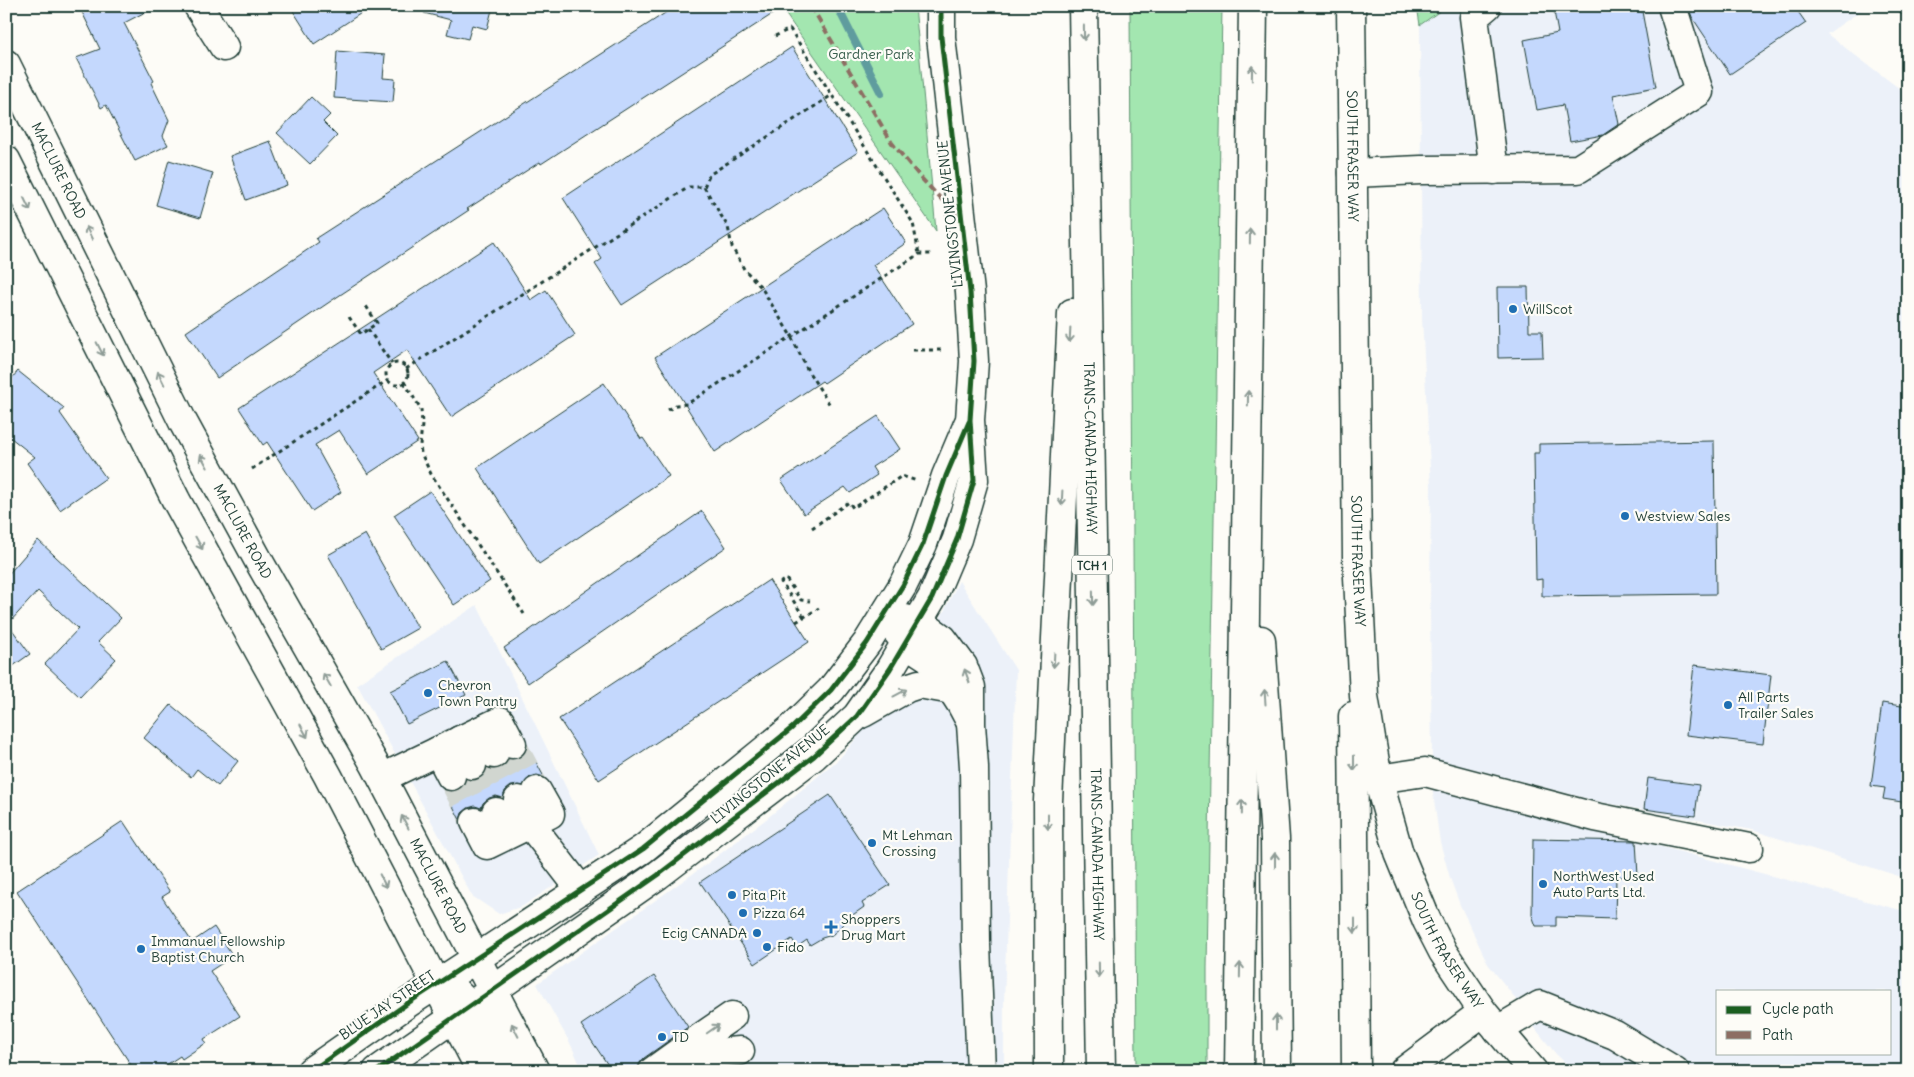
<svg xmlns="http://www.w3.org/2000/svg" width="1914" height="1077" font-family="Delius,sans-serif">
<rect width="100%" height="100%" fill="#fdfcf7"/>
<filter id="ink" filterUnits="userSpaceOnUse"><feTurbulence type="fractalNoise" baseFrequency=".02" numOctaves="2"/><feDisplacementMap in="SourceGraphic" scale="10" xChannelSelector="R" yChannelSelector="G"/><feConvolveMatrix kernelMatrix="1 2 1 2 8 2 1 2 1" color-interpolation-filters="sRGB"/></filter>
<g filter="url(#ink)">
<g fill="#ecf1f9" fill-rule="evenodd">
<path d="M1447,6H1868L1827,34L1908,95V879L1752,830L1601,802L1432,758L1430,610L1431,486L1422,318L1420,25Z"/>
<path d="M959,581L1016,670L1004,1003V1071H583L570,1043L537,984L704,866L765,820L839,759L916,668Z"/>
<path d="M477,605L599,855L523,906L499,914L472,896L357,684Z"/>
<path d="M1432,786L1908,912V1071H1574L1556,1054L1538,1032L1512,994L1488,964L1460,905L1450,878L1440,842ZM1718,991H1890V1053H1718Z"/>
<path d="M434,1061L454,1071H403L415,1062Z"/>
</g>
<g fill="#a3e6b0" stroke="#619272">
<path d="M780,6H915L936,231Z"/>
<path d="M1130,6H1222L1207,968V1071H1136Z"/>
<path d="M1417,6H1447L1420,25Z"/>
<path d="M1893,6H1908V21Z"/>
</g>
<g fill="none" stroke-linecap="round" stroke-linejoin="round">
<path stroke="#5f9c9e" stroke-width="8" d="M837,6L881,93"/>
</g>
<g fill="#c4d8fd" stroke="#1f3d34">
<path d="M79,6H157L124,23L154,81L151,83L169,120L163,136L168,145L135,161L106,105L101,108L76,58L100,49Z"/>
<path d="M290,6H372L314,44Z"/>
<path d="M425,6H493L487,29L472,25L468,39L447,34L451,20L424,13Z"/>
<path d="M676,6H785L541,164L540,162L467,209L469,210L334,299L217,378L186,332L319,242L316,238Z"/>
<path d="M1553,6H1641L1656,87L1613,95L1619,124L1603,135L1570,141L1563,105L1537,110L1524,40L1558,33Z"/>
<path d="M1688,6H1794L1806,23L1730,74L1692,17Z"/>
<path d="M792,47L858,152L622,305L595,264L602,259L563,198Z"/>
<path d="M337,51L385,55L383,78L395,79L393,102L334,98Z"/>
<path d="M311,97L330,115L323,122L337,136L310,164L277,133Z"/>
<path d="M270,141L287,185L246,200L230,156Z"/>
<path d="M169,160L213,173L200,218L156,205Z"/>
<path d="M883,208L906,243L873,265L912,324L824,383L822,381L715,452L655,357Z"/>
<path d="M494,242L531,300L546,290L575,335L451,417L407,350L373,373L418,441L368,474L339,430L315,445L341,492L312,511L267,442L263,445L239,408Z"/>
<path d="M1497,287H1528L1529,331H1542L1543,357L1498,358Z"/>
<path d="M18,371L64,408L60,413L106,478L60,510L27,463L35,457L6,434V385Z"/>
<path d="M604,383L641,439L643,438L669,476L539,564L477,468Z"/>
<path d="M878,416L900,449L872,467L877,475L850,493L845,487L804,514L781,480Z"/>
<path d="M1714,441L1716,594L1542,596V579L1536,580L1534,453H1539V444Z"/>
<path d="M430,491L490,581L454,605L394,515Z"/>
<path d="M702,511L726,547L528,683L504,648Z"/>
<path d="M365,534L418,628L381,649L328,555Z"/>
<path d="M38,540L121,618L98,642L116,659L80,697L45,664L78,629L38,591L8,624L30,654L6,671V577Z"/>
<path d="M769,580L809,642L599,780L559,719Z"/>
<path d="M448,661L466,695L407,724L390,691Z"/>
<path d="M1694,665L1771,675L1763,744L1686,735Z"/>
<path d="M1882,703L1908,707V803L1883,799L1885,788L1871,786Z"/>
<path d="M171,705L238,761L218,786L197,769L191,777L144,738Z"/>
<path d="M527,745L544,777L537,775L530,777L523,786H511L505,791L503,798L496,796L489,798L483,803L481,808L475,806L468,808L462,813L460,820L445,790L451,792L459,790L464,785L466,779L471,781L479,779L485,774L487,768L494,770L501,768L508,759L520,758L525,753Z"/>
<path d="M1648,778L1699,785L1695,816L1644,809Z"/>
<path d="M830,795L890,885L862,903L864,907L847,919L843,925L832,935L822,938L810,945L807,940L797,947L792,939L755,964L700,882Z"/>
<path d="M123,821L170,892L162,897L192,942L214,927L233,956L210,971L240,1016L204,1039L206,1043L182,1059L180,1056L157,1071H135L17,891Z"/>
<path d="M1533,839L1636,841L1638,876L1616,877L1615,919L1556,917V926H1536L1532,915Z"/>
<path d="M654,976L688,1027L644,1058L639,1064L638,1071H612L581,1025Z"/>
</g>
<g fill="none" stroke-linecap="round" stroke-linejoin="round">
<g stroke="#d1d6d0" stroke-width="28" stroke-dasharray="28 14" stroke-linecap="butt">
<path d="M512,744L537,791"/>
<path d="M494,754L518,800"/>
<path d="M472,765L496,812"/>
<path d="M451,776L475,822"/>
</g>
<defs>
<g id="minor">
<path d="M198,6L224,47"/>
<path id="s1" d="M1351,6L1357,557L1364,696L1371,739L1378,779L1399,853L1427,921L1443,952L1483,1012L1533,1071"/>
<path d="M1487,6L1474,17L1494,170"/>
<path d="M1353,173L1421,170L1578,169L1699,92L1672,6"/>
<path d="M900,618L919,622L943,639L963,666L971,687V724L974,767L976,944L981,1071"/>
<path d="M894,628L906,643L929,658L941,673L961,704L970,721"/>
<path d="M863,713L907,688L919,684L952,690"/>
<path d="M1353,716L1356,1071"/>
<path d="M482,730L494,754"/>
<path d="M460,740L472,765"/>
<path d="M438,751L500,721L512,744"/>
<path d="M382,778L438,751L451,776"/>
<path d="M1378,779L1425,772L1595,817L1749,848"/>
<path d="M518,800L530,824L550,814L537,791"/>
<path d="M496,812L508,834"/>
<path d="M475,822L487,845L530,824L581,890"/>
<path d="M1498,1030L1540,1005L1615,1035L1675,1071"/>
<path d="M694,1042L732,1016"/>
<path d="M311,1071L408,1003L643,849L792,728L831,690L867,643L903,585L923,544L946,476L968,424"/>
<path d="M377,1071L658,875L814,756L857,716L890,669L932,598L957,539L974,480L970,420L974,361L970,292L941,37V6"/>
<path d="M653,1071L685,1048"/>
<path d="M688,1071L714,1053L740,1051"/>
<path d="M1404,1071L1483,1012"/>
</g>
<g id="major">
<path id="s2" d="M6,64L183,422L261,565L375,765L535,1071"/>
<path d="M6,160L176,500L328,776L481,1071"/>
<path d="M438,985L456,992L470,1006L508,1071"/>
</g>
<g id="highway">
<path id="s3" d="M1083,6L1101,1071"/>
<path d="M1261,640L1275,839L1277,1071"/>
<path d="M1049,1071L1048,801L1072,313"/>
<path d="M1239,1071L1253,6"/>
</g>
</defs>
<use href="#minor" stroke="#1f3d34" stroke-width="31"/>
<use href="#major" stroke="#1f3d34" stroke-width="31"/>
<use href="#highway" stroke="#1f3d34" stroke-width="31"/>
<g stroke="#1f3d34" stroke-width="3" stroke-dasharray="4 4" stroke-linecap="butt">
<path d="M775,36L790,29L913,223L919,254"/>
<path d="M704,187L728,227L732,247L744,269L761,287L791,336L808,371L830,405"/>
<path d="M349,317L361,334L377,323L366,306"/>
<path d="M368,329L392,364"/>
<path d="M913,350H942"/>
<circle cx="397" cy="374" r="11"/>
<path d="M406,369L689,187H704L709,175L832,95"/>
<path d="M404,382L421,409L422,425L420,445L421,453L431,474L524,614"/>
<path d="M668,410L676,405L687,404L919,254H934"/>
<path d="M252,469L388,380"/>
<path d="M812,528L849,502L853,508L902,476L917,481"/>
<path d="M804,617L781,582L786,579L801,600L810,601"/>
<path d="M796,622L819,608"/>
</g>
<use href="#minor" stroke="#fdfcf7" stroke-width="28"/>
<use href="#major" stroke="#fdfcf7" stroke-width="28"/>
<use href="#highway" stroke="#fdfcf7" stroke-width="28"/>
<path stroke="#8d6e63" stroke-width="4" stroke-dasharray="8 4" stroke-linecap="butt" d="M811,6L892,143L922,179L961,220"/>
<defs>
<g id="cycleway">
<path d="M311,1071L408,1003L643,849L792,728L831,690L867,643L903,585L923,544L946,476L969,422"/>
<path d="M377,1071L658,875L814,756L857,716L890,669L932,598L957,539L974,480L970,420L974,361L970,292L941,37V6"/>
</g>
</defs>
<use href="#cycleway" stroke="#fdfcf7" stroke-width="8"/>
<use href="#cycleway" stroke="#1b5e20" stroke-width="5"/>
</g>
<defs><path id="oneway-shaft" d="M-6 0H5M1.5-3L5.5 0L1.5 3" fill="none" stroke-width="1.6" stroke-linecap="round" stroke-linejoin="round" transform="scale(1.25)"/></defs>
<g stroke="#8e9c96">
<use href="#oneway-shaft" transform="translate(1084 33) rotate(89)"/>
<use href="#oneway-shaft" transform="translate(1252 73) rotate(-89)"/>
<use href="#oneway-shaft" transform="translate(27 204) rotate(64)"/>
<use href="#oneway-shaft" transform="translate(89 233) rotate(-116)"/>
<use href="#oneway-shaft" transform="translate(1250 236) rotate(-89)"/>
<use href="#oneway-shaft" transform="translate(1070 335) rotate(93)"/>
<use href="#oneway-shaft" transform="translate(100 349) rotate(63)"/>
<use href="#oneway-shaft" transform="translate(161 378) rotate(-116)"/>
<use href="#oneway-shaft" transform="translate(1248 398) rotate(-89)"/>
<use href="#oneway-shaft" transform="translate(204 461) rotate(-119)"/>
<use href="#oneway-shaft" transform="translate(1062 498) rotate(93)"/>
<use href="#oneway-shaft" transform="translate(199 543) rotate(61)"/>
<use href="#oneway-shaft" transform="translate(1093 598) rotate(89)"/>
<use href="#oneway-shaft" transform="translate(1054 660) rotate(93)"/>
<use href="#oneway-shaft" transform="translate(967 676) rotate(-110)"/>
<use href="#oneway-shaft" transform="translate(327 680) rotate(-120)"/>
<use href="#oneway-shaft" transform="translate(900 693) rotate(-28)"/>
<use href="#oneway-shaft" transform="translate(1265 697) rotate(-94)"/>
<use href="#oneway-shaft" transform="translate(304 731) rotate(61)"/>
<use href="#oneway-shaft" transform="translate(1354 763) rotate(90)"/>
<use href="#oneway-shaft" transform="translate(1242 807) rotate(-89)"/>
<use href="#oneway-shaft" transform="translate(405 822) rotate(-118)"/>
<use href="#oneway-shaft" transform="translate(1048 822) rotate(90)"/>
<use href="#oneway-shaft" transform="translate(1275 860) rotate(-90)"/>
<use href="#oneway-shaft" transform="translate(383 881) rotate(63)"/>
<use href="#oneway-shaft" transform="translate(1355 926) rotate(90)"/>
<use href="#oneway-shaft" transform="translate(1099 970) rotate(89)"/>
<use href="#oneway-shaft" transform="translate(1240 970) rotate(-89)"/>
<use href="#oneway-shaft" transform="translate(1276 1022) rotate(-90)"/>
<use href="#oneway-shaft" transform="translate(713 1029) rotate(-35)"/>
<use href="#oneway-shaft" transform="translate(515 1030) rotate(-117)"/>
</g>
</g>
<g fill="#1f6fb2" stroke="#fdfcf7" stroke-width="2">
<circle cx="1513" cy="309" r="5"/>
<circle cx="1625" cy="516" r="5"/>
<circle cx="428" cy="693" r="5"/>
<circle cx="1728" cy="705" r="5"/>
<circle cx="872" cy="843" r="5"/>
<circle cx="1543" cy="884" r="5"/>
<circle cx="732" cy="895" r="5"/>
<circle cx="743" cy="913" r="5"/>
<path d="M828.5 919.5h5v5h5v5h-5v5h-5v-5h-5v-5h5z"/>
<circle cx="757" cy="933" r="5"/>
<circle cx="767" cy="947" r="5"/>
<circle cx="141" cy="949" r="5"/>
<circle cx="662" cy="1037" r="5"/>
</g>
<g text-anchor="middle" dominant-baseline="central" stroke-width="4.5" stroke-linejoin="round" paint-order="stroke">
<rect fill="#fdfcf7" stroke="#62766e" stroke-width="1" x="1072" y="555.5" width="40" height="19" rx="4"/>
<g font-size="12" font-weight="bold" fill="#1f3d34">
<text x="1092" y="565">TCH 1</text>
</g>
<g font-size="14" fill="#395f4d" stroke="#fdfcf7">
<text x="871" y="54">Gardner Park</text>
</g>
<g font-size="14" fill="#1f3d34" stroke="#fdfcf7">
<text stroke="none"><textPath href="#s1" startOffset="150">SOUTH FRASER WAY</textPath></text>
<text stroke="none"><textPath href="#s2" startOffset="119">MACLURE ROAD</textPath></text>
<text transform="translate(950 214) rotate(-96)">LIVINGSTONE AVENUE</text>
<text stroke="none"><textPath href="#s3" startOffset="442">TRANS-CANADA HIGHWAY</textPath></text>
<text stroke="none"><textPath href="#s2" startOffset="524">MACLURE ROAD</textPath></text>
<text stroke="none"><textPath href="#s1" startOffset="555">SOUTH FRASER WAY</textPath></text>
<text transform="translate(770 774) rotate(-39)">LIVINGSTONE AVENUE</text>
<text stroke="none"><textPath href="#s3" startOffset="848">TRANS-CANADA HIGHWAY</textPath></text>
<text stroke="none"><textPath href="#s2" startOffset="929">MACLURE ROAD</textPath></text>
<text stroke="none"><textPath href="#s1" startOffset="960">SOUTH FRASER WAY</textPath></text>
<text transform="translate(387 1005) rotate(-34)">BLUE JAY STREET</text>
</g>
<g font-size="14" fill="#1f3d34" stroke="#fdfcf7" text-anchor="start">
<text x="1523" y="309">WillScot</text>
<text x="1635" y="516">Westview Sales</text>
<text x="438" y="685">Chevron<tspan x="438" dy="16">Town Pantry</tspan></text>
<text x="1738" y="697">All Parts<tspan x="1738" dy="16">Trailer Sales</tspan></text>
<text x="882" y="835">Mt Lehman<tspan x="882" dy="16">Crossing</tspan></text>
<text x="1553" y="876">NorthWest Used<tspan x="1553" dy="16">Auto Parts Ltd.</tspan></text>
<text x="742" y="895">Pita Pit</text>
<text x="753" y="913">Pizza 64</text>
<text x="841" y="919">Shoppers<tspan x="841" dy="16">Drug Mart</tspan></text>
<text x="747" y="933" text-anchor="end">Ecig CANADA</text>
<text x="151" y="941">Immanuel Fellowship<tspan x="151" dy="16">Baptist Church</tspan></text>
<text x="777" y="947">Fido</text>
<text x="672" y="1037">TD</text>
</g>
</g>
<rect width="1914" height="1077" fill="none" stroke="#fdfcf7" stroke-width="25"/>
<rect x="12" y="12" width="1889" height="1052" fill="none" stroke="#1f3d34" stroke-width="2" filter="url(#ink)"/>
<rect x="1716" y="990" width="175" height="65" fill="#fdfcf7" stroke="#a4b0a9"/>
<rect x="1726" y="1006" width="25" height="8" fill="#1b5e20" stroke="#a4b0a9"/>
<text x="1762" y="1014" font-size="15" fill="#1f3d34">Cycle path</text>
<rect x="1726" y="1031" width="25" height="8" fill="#8d6e63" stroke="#a4b0a9"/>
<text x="1762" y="1040" font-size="15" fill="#1f3d34">Path</text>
</svg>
